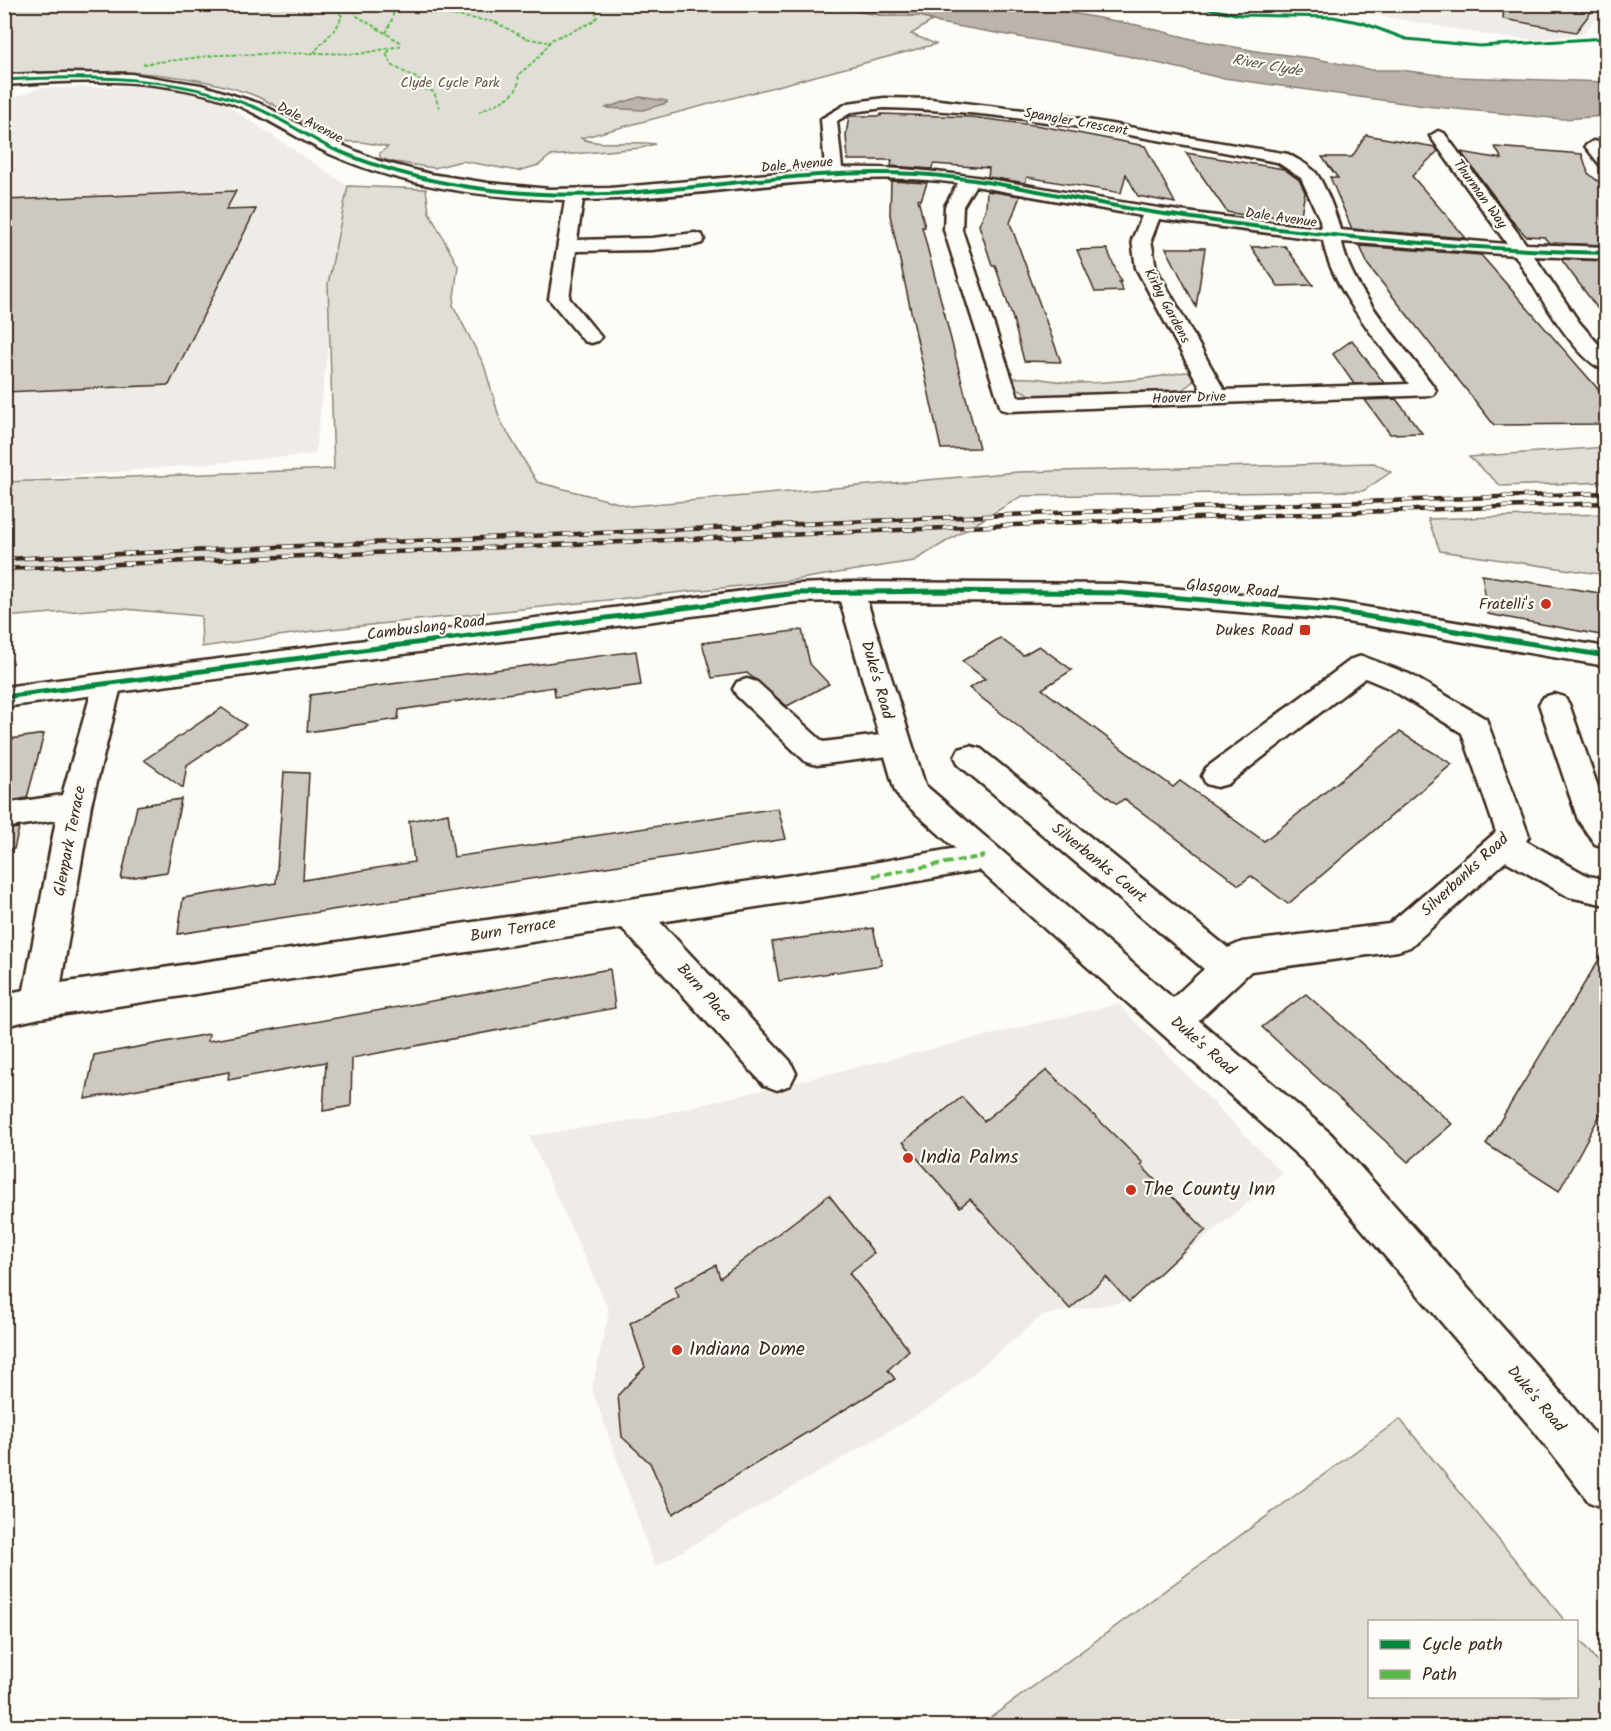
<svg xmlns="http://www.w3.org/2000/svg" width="1611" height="1731" font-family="Kalam,sans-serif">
<rect width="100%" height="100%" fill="#fdfcf7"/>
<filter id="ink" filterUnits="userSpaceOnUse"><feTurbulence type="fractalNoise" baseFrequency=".0167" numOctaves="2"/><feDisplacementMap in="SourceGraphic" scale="12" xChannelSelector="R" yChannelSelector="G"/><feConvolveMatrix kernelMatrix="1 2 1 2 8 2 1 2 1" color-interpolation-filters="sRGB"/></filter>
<g filter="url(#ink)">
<g fill="#efece7">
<path d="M1606,4V13H1602L1582,34L1535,40L1493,36L1320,5Z"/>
<path d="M161,86L221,101L348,186L315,454L5,482V101L41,88Z"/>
<path d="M1118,1004L1283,1174L1127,1301L1043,1315L939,1402L655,1567L592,1389L609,1311L529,1136L646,1118Z"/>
</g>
<g fill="#e1ded7" stroke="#8e847a" stroke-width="1.5">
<path d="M817,4L886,16H921L932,21L911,34L936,44L581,138C596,147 634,140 655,144L641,148L550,156L539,165L518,171L462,161L434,168L394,162L380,158V153L388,147C379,145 370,143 361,142C353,141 346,143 338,140C307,129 279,103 245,92C169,67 83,70 5,75L4,5Z"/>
<path d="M348,186L426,189L429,212L458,266L453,305L484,365L500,420L537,482L630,506L1018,472L1374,463L1391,472L1363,491L1022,496L914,561L787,581L313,631L202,647L201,616L113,608L5,617V482L334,469L328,284Z"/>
<path d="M1185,372L1190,373L1194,381L1179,392L1036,398L1013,386L1010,379C1028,375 1057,382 1076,383C1113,383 1149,379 1185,372Z"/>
<path d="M1606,447V482L1501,486L1469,457Z"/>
<path d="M1606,514V575L1440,551L1428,519Z"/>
<path d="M1400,1419L1565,1621L1370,1622V1696H1576L1577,1636L1606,1673V1726H979Z"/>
</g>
<g fill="#bbb4ad" stroke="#887d74" stroke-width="1.5">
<path d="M817,5H1028L1137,25L1196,40L1262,52L1312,58L1372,70H1400L1456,77L1606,82V116L1563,119L1425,106L1323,92L1217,77L1127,56L939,23L921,16H886Z"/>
<path d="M640,97L667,101V103L643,110L605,108Z"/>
</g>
<g fill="#cdc8c2" stroke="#3b2a1e" stroke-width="1.5">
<path d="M1504,4H1597L1576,32L1503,19Z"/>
<path d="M881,114L971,117L1041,126L1145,146L1175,203L1138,196L1126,174L1121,193L1027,177L1025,183L988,177L989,168L933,164L932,169L891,166L892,160H848L846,135L849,116H881Z"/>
<path d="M1366,135L1435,147L1438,151L1412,176L1466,238L1352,229L1330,177L1338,178L1322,157H1352Z"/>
<path d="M1495,147L1582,154L1588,173L1606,188V245L1549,243L1544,237L1526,236L1514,223L1461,152L1502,159Z"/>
<path d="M1186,153L1284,169L1299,180L1305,192L1300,220L1263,215L1266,219L1227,212Z"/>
<path d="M891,181L927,183L921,200L918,199L925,227H922L979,448L941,449L890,215Z"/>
<path d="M236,191L226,210L256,209L169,385L4,392V200Z"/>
<path d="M987,191L1020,196L1010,223L1061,362L1024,361L1013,319L995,265H992L979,225L986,208Z"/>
<path d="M1285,246L1313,285L1278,286L1251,247Z"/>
<path d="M1360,246L1481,255L1606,398V424L1494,425L1368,265Z"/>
<path d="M1166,248H1205L1196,307Z"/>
<path d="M1107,249L1121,282H1119L1123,291L1095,292L1077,250Z"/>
<path d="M1561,259L1606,261V320Z"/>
<path d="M1352,340L1384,383L1354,384L1333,354Z"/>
<path d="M1396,399L1422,433L1390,434L1365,400Z"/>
<path d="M1482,575L1606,594V636L1488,614Z"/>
<path d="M802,630L810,664L829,684L787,706L747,673L712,678L702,643Z"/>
<path d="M1000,638L1023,655L1039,646L1072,670L1042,689L1173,787L1180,781L1264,841L1400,732L1452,764L1288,904L1251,876L1239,885L1124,799L1117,804L969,688L985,679L962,661Z"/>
<path d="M636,651L641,685L555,697L554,687L399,710L398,719L307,732L310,695Z"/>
<path d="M222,708L246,725L187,765L183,788L144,760Z"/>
<path d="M44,734L27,798L4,802V740Z"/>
<path d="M284,772L309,773L303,880L414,862L409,821L448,813L454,857L778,808L786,839L178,934L183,898L276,883Z"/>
<path d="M181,799L167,872L121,879L137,806Z"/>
<path d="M19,828L14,849L4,848V830Z"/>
<path d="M873,928L882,965L779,981L772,942Z"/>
<path d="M1606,948V1104L1559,1191L1486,1144Z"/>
<path d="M610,969L615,1008L352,1058L351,1106L323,1111L326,1062L228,1080L229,1072L85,1099L94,1055L209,1034L208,1041Z"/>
<path d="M1306,994L1452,1124L1408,1162L1262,1027Z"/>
<path d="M1047,1070L1143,1163L1141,1165L1154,1179L1206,1230L1129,1302L1106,1277L1070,1309L970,1199L960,1207L903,1142L962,1097L984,1121Z"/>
<path d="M829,1195L874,1253L849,1273L909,1350L888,1370L895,1379L673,1514L650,1463L622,1437L618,1395L645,1367L630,1323L679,1297L674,1287L716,1265L720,1278Z"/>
</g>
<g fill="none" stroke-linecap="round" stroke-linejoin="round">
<defs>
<g id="minor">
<path d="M66,73L131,74L201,85L261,104L325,138L379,161L430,174L488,183L549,189L610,188L825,169L821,119L848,103L884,98L931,99L1040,112L1288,154C1298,160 1309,165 1316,173C1325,185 1337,216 1340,230L1507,244L1430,136L1438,131L1444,133L1526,244L1606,247V259L1534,256L1579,322L1606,353V370C1577,365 1532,282 1515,255L1342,242C1350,291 1407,348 1436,390L1433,395L1009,411L1001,409L944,230L945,206L958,183C832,167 709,199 583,200L577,240L652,238L695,233L702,235L704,239L702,243L695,245L652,250L576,251L569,298L601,337L598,341L591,343L584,341L549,299L565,200C486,198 403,187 330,154C293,137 260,112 221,99C152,77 76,80 4,85V75ZM884,108C1015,111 1148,138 1277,162L1301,178L1320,220L1321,228C1256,221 1191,214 1127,203C1031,187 939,165 842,168L837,121L852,112ZM975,186L1142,216L1132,240L1136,268L1202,391L1018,397L962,230L963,206ZM1159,219L1323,240C1330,288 1381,344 1409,384L1224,390L1156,268L1151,240Z"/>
<path d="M1593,141L1599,142L1606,151V166L1600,165L1585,146Z"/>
<path d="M1362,656L1409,674L1486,719L1529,836L1526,841L1588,876L1606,879V905L1569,897L1506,861L1410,947L1398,951L1251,971L1187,1031L1174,1036L1161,1031L1156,1020L1161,1009L1204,969L959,765L955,757L959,749L970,746L981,749L1228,948L1242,942L1389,924L1496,832L1462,733L1389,688L1365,678L1228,784L1217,787L1206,784L1202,776L1206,768L1352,659Z"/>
<path d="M108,673L118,676L122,683L91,805L61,983L873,863L985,843L997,847L1001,856L997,865L985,869L873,889L660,922L790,1061L796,1073L790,1085L777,1090L764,1085L622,928L40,1018L4,1026V994L24,990L56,820L4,828V804L62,795L94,683L98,676Z"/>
<path d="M747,679L757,682L823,742L896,733L907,736L911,744L907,752L896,755L817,765L806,762L737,696L733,689L737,682Z"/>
<path d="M1554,694L1564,697L1569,704L1606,810V847L1595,844L1578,820L1539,704L1544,697Z"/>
</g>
<path id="major" d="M851,582L1122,584L1335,602L1606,647V666L1335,620L1122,602L867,601L925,785L1331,1134L1567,1400L1606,1448V1508L1589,1502L1535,1432L1303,1160L900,799L895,791L840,601L797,602L4,707V687L797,584Z"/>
</defs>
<use href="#minor" stroke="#3b2a1e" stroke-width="5"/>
<use href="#major" stroke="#3b2a1e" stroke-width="5"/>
<use href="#minor" fill="#fdfcf7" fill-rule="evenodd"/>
<use href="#major" fill="#fdfcf7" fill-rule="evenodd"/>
<defs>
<g id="rail">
<path d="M4,559L1054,513L1606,493"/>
<path d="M4,569L1058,523L1606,503"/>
</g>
</defs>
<use href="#rail" stroke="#3b2a1e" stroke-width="4.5"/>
<use href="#rail" stroke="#fdfcf7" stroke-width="3" stroke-dasharray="10" stroke-linecap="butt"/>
<g stroke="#58b947" stroke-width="2" stroke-dasharray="4 2" stroke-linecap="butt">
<path d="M332,4L342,16L337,27L315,51L317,53L359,54L400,46V42L357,16L353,4"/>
<path d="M443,4V9L450,15L495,22L525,38L547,42"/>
<path d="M386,33L393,17V4"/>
<path d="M390,50L386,54L393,66L418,79L422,88L434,92L439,108"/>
<path d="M143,64L217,55L317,53"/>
<path d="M479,112C496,103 523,97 518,75L540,56L551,40L593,22L597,17L594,9L588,4"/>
</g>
<path stroke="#58b947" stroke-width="4" stroke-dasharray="8 4" stroke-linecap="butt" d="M873,876L985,856"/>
<defs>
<g id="cycleway-far2">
<path d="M1183,4L1241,15L1333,17L1363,23L1406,39L1480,46L1606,38"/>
<path d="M4,80C88,75 174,75 254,107C284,119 310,139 339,152"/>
</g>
<path id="cycleway-far1" d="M336,150C420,186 516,198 607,194C710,189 812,168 916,174C997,179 1077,201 1157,213C1306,235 1456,249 1606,253"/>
<path id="cycleway" d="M4,697L797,593L940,591L1122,593L1335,611L1606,656"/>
</defs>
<use href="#cycleway-far2" stroke="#fdfcf7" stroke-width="4.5"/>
<use href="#cycleway-far1" stroke="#fdfcf7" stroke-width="6"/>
<use href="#cycleway" stroke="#fdfcf7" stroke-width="9"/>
<use href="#cycleway-far2" stroke="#00873e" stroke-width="3"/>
<use href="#cycleway-far1" stroke="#00873e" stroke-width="4"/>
<use href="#cycleway" stroke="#00873e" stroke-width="5"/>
</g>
</g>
<g fill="#c8321e" stroke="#fdfcf7" stroke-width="2">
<circle cx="1546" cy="604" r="6"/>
<rect x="1299" y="624" width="12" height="12" rx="3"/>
<circle cx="908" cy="1158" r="6"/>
<circle cx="1131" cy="1190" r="6"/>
<circle cx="677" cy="1350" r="6"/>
</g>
<g text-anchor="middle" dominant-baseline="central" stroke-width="4.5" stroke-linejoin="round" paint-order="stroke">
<g font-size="14" fill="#64574c" stroke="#fdfcf7">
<text x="450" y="83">Clyde Cycle Park</text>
</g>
<g font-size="14" fill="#3b2a1e" stroke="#fdfcf7">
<text transform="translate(1076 122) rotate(10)">Spangler Crescent</text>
<text transform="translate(310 123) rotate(28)">Dale Avenue</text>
<text transform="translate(797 165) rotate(-5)">Dale Avenue</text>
<text transform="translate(1480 194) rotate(54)">Thurman Way</text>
<text transform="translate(1281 218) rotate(8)">Dale Avenue</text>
<text transform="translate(1167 306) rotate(62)">Kirby Gardens</text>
<text transform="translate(1189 398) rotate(-2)">Hoover Drive</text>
</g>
<g font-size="15" font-style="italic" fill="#615349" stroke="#fdfcf7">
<text transform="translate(1267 66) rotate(10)">River Clyde</text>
</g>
<g font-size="16" fill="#3b2a1e" stroke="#fdfcf7">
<text transform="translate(1232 589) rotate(5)">Glasgow Road</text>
<text transform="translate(426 628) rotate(-7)">Cambuslang Road</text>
<text transform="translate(877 680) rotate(74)">Duke's Road</text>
<text transform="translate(70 841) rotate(-79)">Glenpark Terrace</text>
<text transform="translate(1099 863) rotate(39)">Silverbanks Court</text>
<text transform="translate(1465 875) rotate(-43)">Silverbanks Road</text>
<text transform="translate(513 930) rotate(-9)">Burn Terrace</text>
<text transform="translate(704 993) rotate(48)">Burn Place</text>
<text transform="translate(1203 1046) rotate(41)">Duke's Road</text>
<text transform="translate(1536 1399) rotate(50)">Duke's Road</text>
</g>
<g font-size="16" fill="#3b2a1e" stroke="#fdfcf7" text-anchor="end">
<text x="1534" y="604">Fratelli's</text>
<text x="1293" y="630">Dukes Road</text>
</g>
<g font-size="20" fill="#3b2a1e" stroke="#fdfcf7" text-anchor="start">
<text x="920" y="1158">India Palms</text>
<text x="1143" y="1190">The County Inn</text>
<text x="689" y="1350">Indiana Dome</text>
</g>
</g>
<rect width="1611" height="1731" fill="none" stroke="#fdfcf7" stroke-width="24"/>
<rect x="12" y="12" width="1587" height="1707" fill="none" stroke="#3b2a1e" stroke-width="2" filter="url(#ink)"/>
<rect x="1368" y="1620" width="210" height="78" fill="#fdfcf7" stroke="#afa8a0" stroke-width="1.5"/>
<rect x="1380" y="1640" width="30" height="9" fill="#00873e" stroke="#afa8a0" stroke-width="1.5"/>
<text x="1422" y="1650" font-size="18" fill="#3b2a1e">Cycle path</text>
<rect x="1380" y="1670" width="30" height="9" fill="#58b947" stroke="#afa8a0" stroke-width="1.5"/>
<text x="1422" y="1680" font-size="18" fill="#3b2a1e">Path</text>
</svg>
